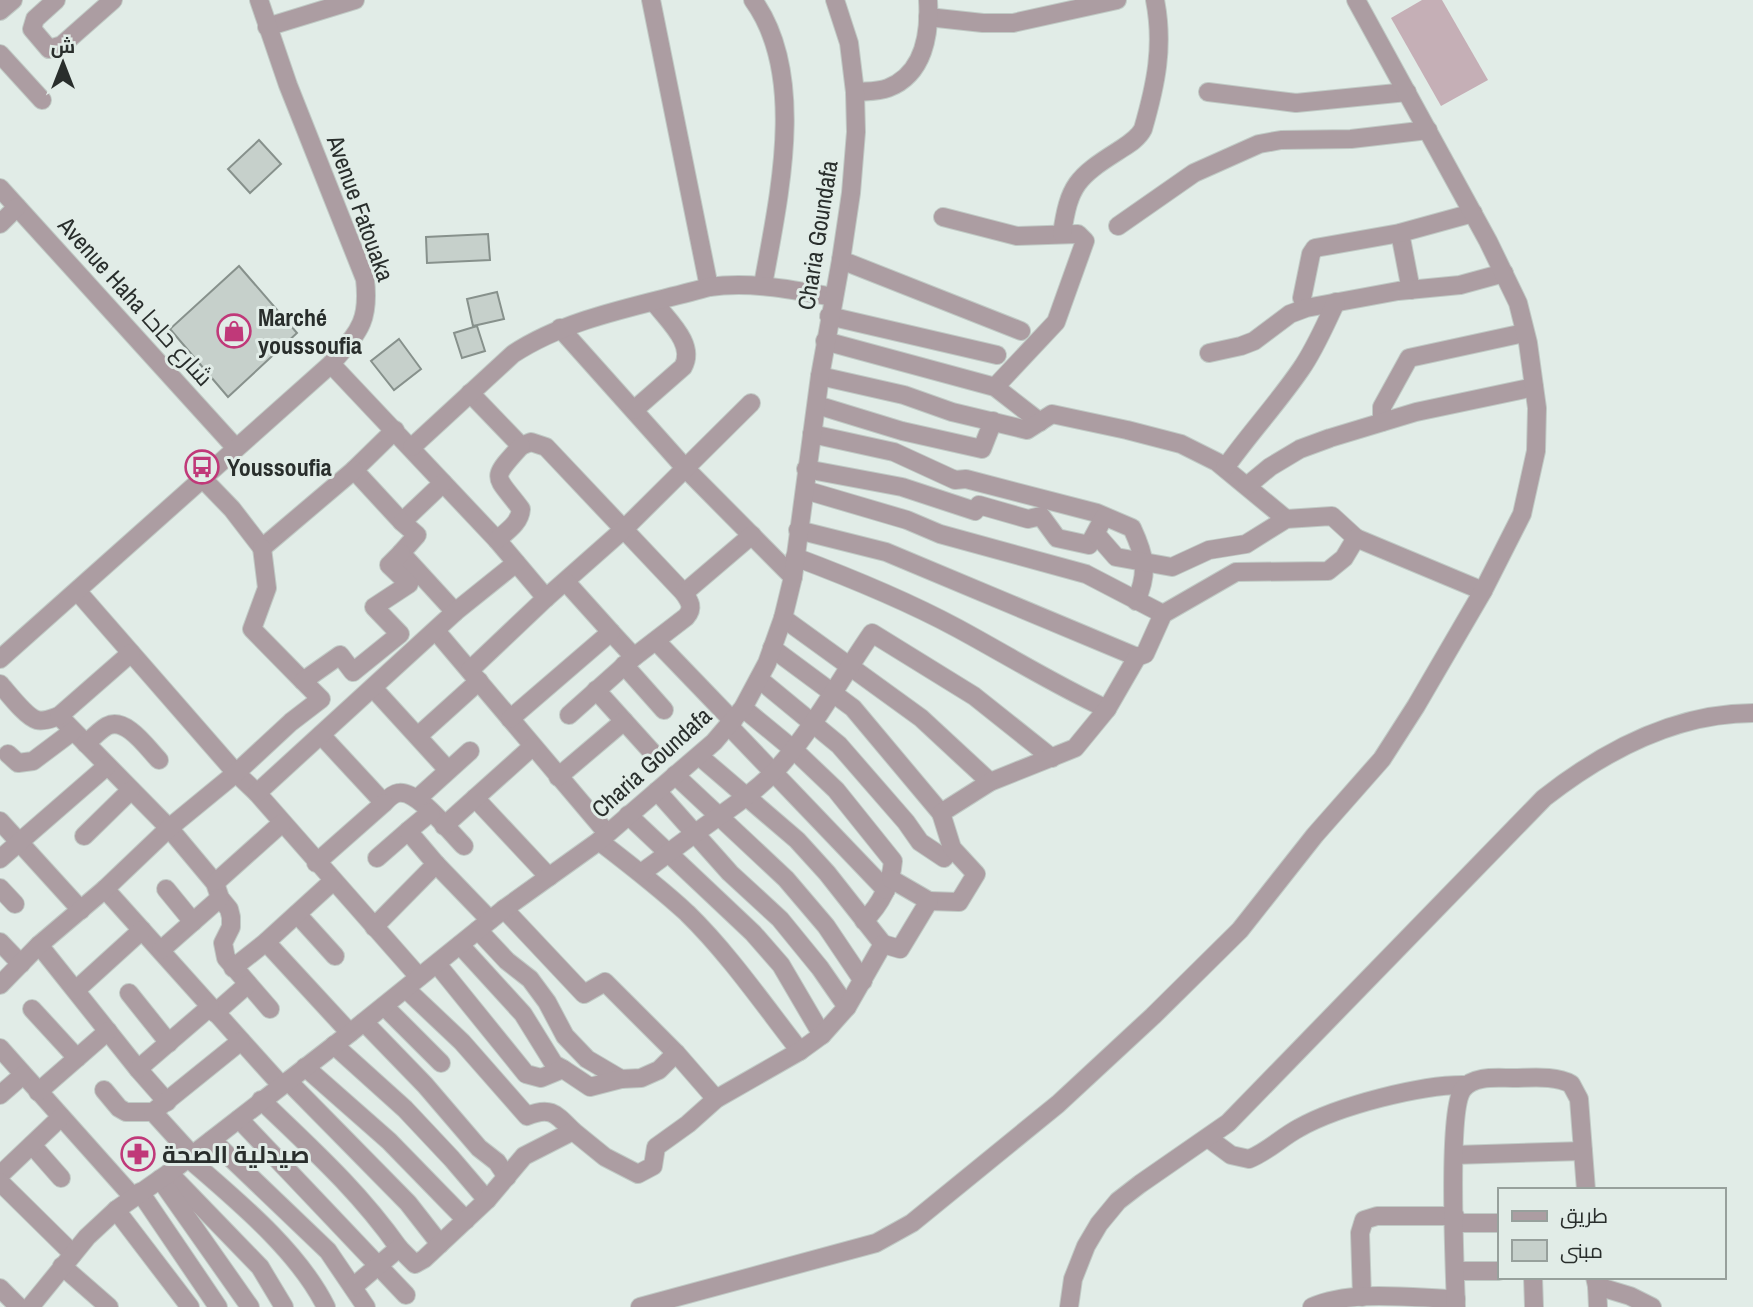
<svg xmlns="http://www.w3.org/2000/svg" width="1753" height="1307" font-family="'Archivo Narrow',Cairo,sans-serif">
<rect width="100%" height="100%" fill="#e1ece7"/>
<path fill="#c5afb6" d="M1422,0H1442L1488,80L1441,106L1391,18Z"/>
<g fill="#c6d0cb" stroke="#87918c" stroke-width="2">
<path d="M259,140L281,164L250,193L228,169Z"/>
<path d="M488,234L490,260L427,263L426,237Z"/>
<path d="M239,266L297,333L228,397L170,329Z"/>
<path d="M497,292L504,319L473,326L467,299Z"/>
<path d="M477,326L485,351L462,358L454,333Z"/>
<path d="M399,339L421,369L394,390L371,361Z"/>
</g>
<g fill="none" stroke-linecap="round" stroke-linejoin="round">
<defs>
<g id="minor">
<path d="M56,0L35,19L32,29L49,49L62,45L113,0"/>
<path d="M651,0L709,287"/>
<path d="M753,0C808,76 778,200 763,285"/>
<path d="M0,11L13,0"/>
<path d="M928,17L983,23H1013L1117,0"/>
<path d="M267,27L355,0"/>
<path d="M0,54L42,100"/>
<path d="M855,92C866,91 878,92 888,88C924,74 930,34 928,0"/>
<path d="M1208,92L1296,103L1407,92"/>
<path d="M0,188L235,447"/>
<path d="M943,217L1017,236L1078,234L1085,241L1056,322L995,387"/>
<path d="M0,224L17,207"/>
<path d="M1118,226L1194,173L1259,144L1281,140L1351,139L1428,130"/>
<path d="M1400,233L1411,290"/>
<path d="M1062,234C1069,185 1077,177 1118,151C1127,145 1138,139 1143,129C1156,84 1164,46 1155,0"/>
<path d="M841,260L1021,331"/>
<path d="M1302,298L1311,254L1315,248L1400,233L1473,213"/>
<path d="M829,316L997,355"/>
<path d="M560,328L686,469L793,577"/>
<path d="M825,341L995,387L1040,422"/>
<path d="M1209,353L1241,346L1254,341L1290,314L1306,308L1398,291L1460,285L1504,273"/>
<path d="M331,364L497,540L546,598"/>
<path d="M820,376L904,395L952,412L1027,430L1052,414L1127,430L1181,444L1217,462L1286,519"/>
<path d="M470,393L521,446L531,442L546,447L684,593L752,535"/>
<path d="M817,405L902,431L982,449L993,421"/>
<path d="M634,410L683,367C696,344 667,320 654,302"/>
<path d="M1382,422V407L1409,358L1524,333"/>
<path d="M395,430L354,470L402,522L443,483"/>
<path d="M812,434L894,452L955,480L966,479L1097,513L1132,528C1145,556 1149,572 1136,601"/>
<path d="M412,447L513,354C569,317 644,305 709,287C752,281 792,290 834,297"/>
<path d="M1225,468C1249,434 1277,404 1301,369C1315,349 1325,325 1336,302"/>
<path d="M806,469L902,487L975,511L979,505L1028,519L1041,516L1057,538L1089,545L1104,517"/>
<path d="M203,479L232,509L262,548L354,470"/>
<path d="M1247,486L1270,467L1300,449L1330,438L1416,412L1534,387"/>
<path d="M805,490L907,520L940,534L1086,574L1163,614"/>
<path d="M402,522L417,535L401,553L455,612"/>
<path d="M798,530L886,552L1137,657"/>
<path d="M1096,534L1116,557L1172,567L1209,550L1246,544L1286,519L1332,516L1356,538"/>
<path d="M497,540C507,531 520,523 521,509C495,474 489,481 521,446"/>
<path d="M262,548L267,588L252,629L303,681"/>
<path d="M795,557C851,578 905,600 957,628C1007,655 1055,685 1107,709"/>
<path d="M78,592L236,773L257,793L419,977"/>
<path d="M783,618L921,718L990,782"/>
<path d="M436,631L607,833"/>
<path d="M611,632L634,657"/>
<path d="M656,641L733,721"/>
<path d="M772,648L853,708L941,813"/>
<path d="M0,659L331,364C358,332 370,323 365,279L288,85L259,0"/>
<path d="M624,665L664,710"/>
<path d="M470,670L546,598L624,529L751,403"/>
<path d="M759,679L839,745L906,822L920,842L944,858L952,848"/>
<path d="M0,684C8,693 26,717 37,720C45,722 52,718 59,716L169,828L215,883L220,898L229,909L231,917V927L223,943L226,958L270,1009"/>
<path d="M374,689L448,770"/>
<path d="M596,690L652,752"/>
<path d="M743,708L794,750L836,790L893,861C891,884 881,904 864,921"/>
<path d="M569,715L634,657L686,617C694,608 690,602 684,593"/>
<path d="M59,716L131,653"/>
<path d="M510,719L611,632L566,582"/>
<path d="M729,726L886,890"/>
<path d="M321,735L384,803C387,800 392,794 398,793C417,789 450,832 464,846"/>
<path d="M418,736L479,681"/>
<path d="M86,744C92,738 100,730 107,726C126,716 148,749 159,760"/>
<path d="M8,754L18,763L33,761L73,731"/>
<path d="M699,756L797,840L827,873L883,944"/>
<path d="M675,775L786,879L826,926L863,981"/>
<path d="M558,777L624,721"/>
<path d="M657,791L730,873L780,919L820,968L847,1007"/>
<path d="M257,793L455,612L516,563"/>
<path d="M418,798L470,751"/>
<path d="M475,798L549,877"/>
<path d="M628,815L753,933L781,965L822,1035"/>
<path d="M0,821L81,910"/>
<path d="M444,826L532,747"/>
<path d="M84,836L131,790"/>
<path d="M599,841C629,864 659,887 687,913C729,954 764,1005 800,1051"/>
<path d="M377,858L408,831"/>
<path d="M0,859L107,766"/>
<path d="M316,863L384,803"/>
<path d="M436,864L490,920"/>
<path d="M641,873C660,860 678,845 697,832C724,812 754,794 777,769C814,728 840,679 872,633L974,696L1052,758"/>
<path d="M215,883L282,823"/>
<path d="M0,888L15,904"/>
<path d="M105,889L281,1085"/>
<path d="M166,889L193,922"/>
<path d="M929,901L959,902L976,874L952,848L941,813L990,782L1075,748L1107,709L1137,657L1145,654L1163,614L1236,572L1328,571L1344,558L1356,538L1483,591"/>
<path d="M504,909L584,994L605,982L676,1053"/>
<path d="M297,914L335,956"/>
<path d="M374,927L436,864L408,831L431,812"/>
<path d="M478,930L507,961L530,979L547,1002L565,1036L587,1059L621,1079L641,1078L659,1070L676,1053L716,1099"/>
<path d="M0,942L21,964"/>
<path d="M266,942L350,1033"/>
<path d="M39,945L138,1069L167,1102"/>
<path d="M460,945L523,1014L554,1064L563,1069"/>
<path d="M161,950L220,898"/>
<path d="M437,964L526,1074L541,1078L563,1069L590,1087L621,1079"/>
<path d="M233,968L266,942L333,881"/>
<path d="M0,985L39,945L105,889L169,828L236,773L291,722L321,699L303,681L340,655L353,672L400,634L374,607L409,584L389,565L401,553"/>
<path d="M406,989L462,1042L527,1116C551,1106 556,1114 573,1131"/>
<path d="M76,990L142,930"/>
<path d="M129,993L169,1043"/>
<path d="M384,1006L441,1063"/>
<path d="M32,1009L77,1058"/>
<path d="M215,1013L248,984"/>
<path d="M364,1022L425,1085L479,1148L497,1162L507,1177"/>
<path d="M334,1045L405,1109L452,1159L487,1200"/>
<path d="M0,1048L133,1197"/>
<path d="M305,1067L389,1141L466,1220"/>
<path d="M138,1069L210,1007"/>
<path d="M288,1081L408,1203L440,1244"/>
<path d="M104,1090L119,1108L126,1112H153L241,1041"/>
<path d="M38,1092L108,1031"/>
<path d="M0,1095L23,1075"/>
<path d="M261,1100C312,1149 358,1190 399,1248"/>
<path d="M153,1112L192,1155"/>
<path d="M239,1119L406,1295"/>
<path d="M1208,1138L1231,1155L1249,1159C1267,1152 1282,1137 1299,1128C1338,1106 1422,1084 1466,1085"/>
<path d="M212,1140L328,1251L366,1307"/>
<path d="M32,1145L61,1178"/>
<path d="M1454,1155L1583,1151"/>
<path d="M188,1158C235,1199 298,1250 326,1307"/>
<path d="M169,1173L260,1267L284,1307"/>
<path d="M0,1175L61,1117"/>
<path d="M160,1179L250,1307"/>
<path d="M0,1182L73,1254"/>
<path d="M140,1192L218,1307"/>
<path d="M116,1210L190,1307"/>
<path d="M1455,1223H1499"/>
<path d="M62,1266L109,1307"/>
<path d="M1456,1271H1499"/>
<path d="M1533,1277L1534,1307"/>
<path d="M1595,1277L1597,1286L1630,1296L1652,1307"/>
<path d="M1597,1286L1598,1307"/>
<path d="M353,1287L399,1248L415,1264L424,1259L487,1200L524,1156L573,1131L605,1157L638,1174L653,1166L656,1147L688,1124L716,1099L800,1051L822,1035L847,1007L883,944L900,949L929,901L891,879"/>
<path d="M0,1288L19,1307"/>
<path d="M1362,1297L1360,1233L1364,1220L1377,1216H1455"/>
<path d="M30,1307L87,1237L116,1210L169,1173L350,1033L504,909L599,841L714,742L743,708L767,663L783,618L793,577L820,376L841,260L851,193L856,132L855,92L849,43L835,0"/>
<path d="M640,1307L876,1243L912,1223L1058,1104L1153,1016L1240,930L1315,835L1382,759L1416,706L1483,591L1522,514L1536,451L1537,408L1528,343L1518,303L1488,241L1356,0"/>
<path d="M1069,1307L1073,1279L1086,1246L1099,1224L1118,1201L1140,1184L1228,1123L1544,798C1604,751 1674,713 1753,713"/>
<path d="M1312,1307C1352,1289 1413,1298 1456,1299"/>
<path d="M1456,1307C1455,1273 1447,1109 1463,1089C1474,1075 1497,1078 1513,1078C1531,1078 1555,1075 1571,1084L1579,1099L1586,1190"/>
</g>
</defs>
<use href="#minor" stroke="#c0cac5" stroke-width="20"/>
<use href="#minor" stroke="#ac9da2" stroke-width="18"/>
</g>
<defs>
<symbol id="shop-ring" viewBox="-11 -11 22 22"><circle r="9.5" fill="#e1ece7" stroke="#c03979" stroke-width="1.5"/><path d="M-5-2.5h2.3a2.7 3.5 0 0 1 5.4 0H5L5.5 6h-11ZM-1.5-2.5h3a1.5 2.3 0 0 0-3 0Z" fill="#c03979"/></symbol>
<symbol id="bus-ring" viewBox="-11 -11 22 22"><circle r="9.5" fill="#e1ece7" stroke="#c03979" stroke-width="1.5"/><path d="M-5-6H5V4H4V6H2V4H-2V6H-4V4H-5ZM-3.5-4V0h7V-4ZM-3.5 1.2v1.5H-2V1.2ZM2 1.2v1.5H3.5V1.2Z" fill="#c03979"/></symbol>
<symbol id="pharmacy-ring" viewBox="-11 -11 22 22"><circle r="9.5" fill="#e1ece7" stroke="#c03979" stroke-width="1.5"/><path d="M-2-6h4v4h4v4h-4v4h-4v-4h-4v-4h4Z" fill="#c03979"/></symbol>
</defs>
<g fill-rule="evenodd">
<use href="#shop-ring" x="215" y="312" width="38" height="38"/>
<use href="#bus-ring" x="183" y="448" width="38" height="38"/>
<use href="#pharmacy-ring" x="119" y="1135" width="38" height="38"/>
</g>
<g text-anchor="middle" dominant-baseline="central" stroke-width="6" stroke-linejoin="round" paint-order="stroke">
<g font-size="24" fill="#292e2c" stroke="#e1ece7">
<text transform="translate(361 208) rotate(70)">Avenue Fatouaka</text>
<text transform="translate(817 235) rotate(-81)">Charia Goundafa</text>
<text transform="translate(136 301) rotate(48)">Avenue Haha شارع حاحا</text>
<text transform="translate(651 762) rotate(-42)">Charia Goundafa</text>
</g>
<g font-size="24" font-weight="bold" fill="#292e2c" stroke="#e1ece7" text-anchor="start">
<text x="258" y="317">Marché<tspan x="258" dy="28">youssoufia</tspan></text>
<text x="227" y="467">Youssoufia</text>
<text x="162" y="1154">صيدلية الصحة</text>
</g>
</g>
<rect x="1498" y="1188" width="228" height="91" fill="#e1ece7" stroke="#97a09c" stroke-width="2"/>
<rect x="1512" y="1211" width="35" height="10" fill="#ac9da2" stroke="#97a09c" stroke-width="2"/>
<text x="1560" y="1223" font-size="21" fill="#292e2c">طريق</text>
<rect x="1512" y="1240" width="35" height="21" fill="#c6d0cb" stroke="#97a09c" stroke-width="2"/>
<text x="1560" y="1258" font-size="21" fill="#292e2c">مبنى</text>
<g transform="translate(63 63)" stroke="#e1ece7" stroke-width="5" paint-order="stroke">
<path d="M0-5L12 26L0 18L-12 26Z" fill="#292e2c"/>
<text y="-10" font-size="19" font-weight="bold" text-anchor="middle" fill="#292e2c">ش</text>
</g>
</svg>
